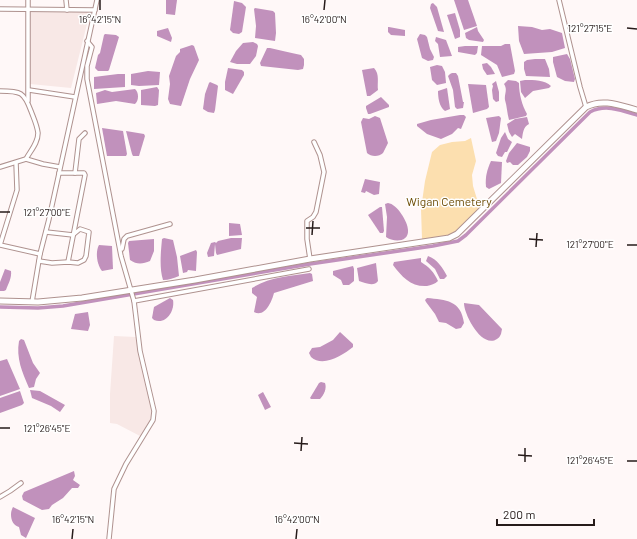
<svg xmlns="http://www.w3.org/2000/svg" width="637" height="539" font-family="Barlow,sans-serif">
<rect width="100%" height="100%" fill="#fff8f8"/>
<g fill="#f8e8e6">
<path d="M29,12H90L71,88L30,84Z"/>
<path d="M114,336L136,337L153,410L152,419L140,436L117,424L110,423V394Z"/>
</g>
<path fill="#fcdfaf" d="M471,138L476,161L472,175L473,186L480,209C471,217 462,230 451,235C443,240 431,239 422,239L421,209L425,181L432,152L440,145L452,142L465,141Z"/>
<g fill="#c191bc">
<path d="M166,0H177L175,15L166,14Z"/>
<path d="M454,0H468L477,26L464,30Z"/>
<path d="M234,1L242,3L246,7L242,32L239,34L233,33L230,30Z"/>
<path d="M433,3L437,7L444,32L438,31L430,8L431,4Z"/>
<path d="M255,8L273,11L275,13L276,33L275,41L255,38L256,26L254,9Z"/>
<path d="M455,13L460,30V37L455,39L447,15Z"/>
<path d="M518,26L532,27L542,30L550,29L562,33L565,48L552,52L524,54L519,41Z"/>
<path d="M388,27H389L405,30V36L391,35L388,32Z"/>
<path d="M477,27L478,31L484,40L483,42L469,40L466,38L465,33Z"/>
<path d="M168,28L172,38L171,42L157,36V31Z"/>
<path d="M105,34L116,35L119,37L109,70L108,71H98L95,68L98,55L100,53L104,35Z"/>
<path d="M420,34L425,35L427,37L430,49L434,57L433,60L428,61L422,58L417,39Z"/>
<path d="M436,37L446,40L452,56L440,57L438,44L435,41Z"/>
<path d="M253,42L257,44L258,46L256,56L250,64H237L230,62L236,51L243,43Z"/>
<path d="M505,44H510L515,71L514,74L502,77L497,65L481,55L482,46H501Z"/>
<path d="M192,45L194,46L199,60L190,79L181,106L170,104L168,99L170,84L169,76L176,56L180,52V49Z"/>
<path d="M465,46H478L477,53L475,55L458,52V47Z"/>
<path d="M267,48H270C280,50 290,53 301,55L304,59V65L303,69L298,70L261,66L260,63Z"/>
<path d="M567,54L570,59L575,79L574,82L565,81L557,77L553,62V57Z"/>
<path d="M535,59H545L549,69L550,77L526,76L524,69V62L527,60Z"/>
<path d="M487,63L491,67L495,74L487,75L483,69L482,64Z"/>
<path d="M437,65L442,66L445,72L446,83L437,85L432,80L430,67Z"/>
<path d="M228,68L242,70L244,72V75L233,94L225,90V82Z"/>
<path d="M374,68C380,74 377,83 378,90L370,96H367L362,70Z"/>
<path d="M148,71L160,72L159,85L139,86L131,85V74Z"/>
<path d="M452,73H456L458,76L463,102H464L463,108L457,109L455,107L453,90L448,76L450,74Z"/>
<path d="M118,74H125V87L94,89V77Z"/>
<path d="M508,80L516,81L519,83C519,94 522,105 527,114L526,116L509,120C507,113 507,106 505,100C504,94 508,90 504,84Z"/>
<path d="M525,80C534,80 545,80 551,86L549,88L533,91L525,98L521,92L520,81Z"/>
<path d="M496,81L499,92V101L496,102L493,99L492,90L493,86L492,84Z"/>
<path d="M210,82L217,85L218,86L215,110L214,113L208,112L203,109L205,94L209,83Z"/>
<path d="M468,84L486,85L489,107L487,109L473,113Z"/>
<path d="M157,87L159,90L158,105L155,106L141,105V90Z"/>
<path d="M447,88L450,109L445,111C439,107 438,97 438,91Z"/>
<path d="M135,89C139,92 139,101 135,104L116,101L97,104L96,93L105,90L112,92Z"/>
<path d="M381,97L389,105V107L370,114H368L366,108V106Z"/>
<path d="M460,115H464L466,117L461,129L458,128L452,134L441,139L427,134L417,126V124L431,120Z"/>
<path d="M375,116L380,118L388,143L383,153C379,157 371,157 367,153L361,122L363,118L369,119Z"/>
<path d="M499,116L501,118L499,133L496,141L492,142L486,118Z"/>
<path d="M527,117L529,124C523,127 523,133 522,139L515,134L512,137L509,132L507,124L515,119Z"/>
<path d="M102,128L123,131L127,154L126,156H107Z"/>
<path d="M126,131L144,134L145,136L139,156H133L132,154Z"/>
<path d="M505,132L508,139L512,142L507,152H505L502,157L498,156L496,153L501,138Z"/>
<path d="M517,143L530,147V151L527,157L518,165H513L510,162L507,163L506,161L509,153Z"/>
<path d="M491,161L502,162L501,183L489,189L486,187C485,177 487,170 491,161Z"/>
<path d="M365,179L380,182L379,194L374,195L366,191L365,193L361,192Z"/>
<path d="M388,203C397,204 408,222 408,230C409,243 393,242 386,237L387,217L385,204Z"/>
<path d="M380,207H382L384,231L383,233H380L368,215Z"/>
<path d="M229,223L240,224L242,235L229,236Z"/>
<path d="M164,238L173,240L177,257L179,276C174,278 169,280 163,280C159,267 161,251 162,239Z"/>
<path d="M231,238H242L241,249L217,255L216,253L215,244L214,256L208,257L207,253L211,243L215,242L216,243L218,241Z"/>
<path d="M154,239V251L150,261C143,264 137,265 130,260L128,243L129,241Z"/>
<path d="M99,245L112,246L113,269L102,271C97,265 95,252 99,245Z"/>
<path d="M196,250L197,252L196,271L188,270L187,272L183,273L180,256Z"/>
<path d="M428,256C437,259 443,268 447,276L444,279H440L435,269L426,261Z"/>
<path d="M421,258V262C429,267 434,272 438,281C435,284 431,285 427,286C411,287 402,277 393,265L394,262Z"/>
<path d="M376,263L378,281C374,287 365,283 359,281L357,268Z"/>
<path d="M353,266L354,269V281L349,285H343L341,280L333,275V271Z"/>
<path d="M5,269L11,271C12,278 8,284 6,290L4,291H0V282Z"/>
<path d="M310,273L312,274L313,281L274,293C272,301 265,318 254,312L257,297L252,293V288C269,277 291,276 310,273Z"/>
<path d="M170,298L173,300C175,311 166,325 154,320L152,318L154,307Z"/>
<path d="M427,298C446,300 461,300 464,323L461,328L456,329L446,323L439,322L435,314L426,302L425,300Z"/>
<path d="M464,303L479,305L502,329L501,334C500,336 499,338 497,339C482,349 464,315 464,303Z"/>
<path d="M88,312L90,325L88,331L71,329L75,314Z"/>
<path d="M340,332L353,344V347C343,355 323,368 311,357L309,353L312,348L320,347L333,340Z"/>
<path d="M21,339L24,340L33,363L40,373L36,379L34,387L29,388C22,372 16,358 19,341Z"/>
<path d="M7,359L20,389L0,396V361Z"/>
<path d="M321,382L325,383C327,388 324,395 320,399H311L310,398L319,383Z"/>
<path d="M30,390L40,391L65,405L60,412L51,406L32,398Z"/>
<path d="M20,391L24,403L22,405L0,413V398Z"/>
<path d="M263,392L271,407L265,410L258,395Z"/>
<path d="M74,471L75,476L73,480L80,485L78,488H72L63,498L52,505L49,509L42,510L23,500L22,496L24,492Z"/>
<path d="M13,507L35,518L26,538L21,535L19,527C11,525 9,514 13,507Z"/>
</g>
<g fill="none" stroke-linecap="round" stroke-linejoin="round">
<path stroke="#c191bc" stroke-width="3.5" d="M0,307L38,308L63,306L310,264L433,246L458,241L466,235L590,112C605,104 621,110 637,115"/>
<defs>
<g id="street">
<path d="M28,0V101"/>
<path d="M66,0L67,10"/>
<path d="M559,0L580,87L586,107"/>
<path d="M0,9L95,10"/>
<path d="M87,41L92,47L87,66V79L121,256L134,301L140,351L154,411L153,420L126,464L114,489L109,539"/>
<path d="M29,90L75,97"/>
<path d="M0,91C21,91 24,92 31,111C34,119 37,125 38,133C38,143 31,150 26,159L0,167"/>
<path d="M26,159L43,164L60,167"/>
<path d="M16,163L17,190L0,245L40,254"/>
<path d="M59,173H84L85,175L68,262"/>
<path d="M75,173L79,139L85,133"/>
<path d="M46,232L73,235"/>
<path d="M122,249L124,239L127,236L170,224"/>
<path d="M310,259L307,239V221L313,217L316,212L324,172L320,155L314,142"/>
<path d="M39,261L52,263L68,262L78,263L84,260L86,256L89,232L80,229L74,234"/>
<path d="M134,301L309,269"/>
<path d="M32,302L40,254L49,219L97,0"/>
<path d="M0,497L10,491L21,483"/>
</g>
<path id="secondary" d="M0,301L38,302L82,298L195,280L310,259L449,238L457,234L586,107C603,98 621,106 637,110"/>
</defs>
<use href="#street" stroke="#af928f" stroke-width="5.5"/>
<use href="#secondary" stroke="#af928f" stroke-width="7"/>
<use href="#street" stroke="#fff" stroke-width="3.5"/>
<use href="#secondary" stroke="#fff" stroke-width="5"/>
</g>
<path fill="none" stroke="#261b1a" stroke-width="1.5" d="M100,10V0M324,10L325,0M627,28L637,29M0,212H10M306,228H320M312,235L313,221M529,239L543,240M627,245H637M536,247L537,233M0,428H10M294,443L308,444M301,451L302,437M518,455L532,456M627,461H637M525,462V448M72,539L73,529M296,539L297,529"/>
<g text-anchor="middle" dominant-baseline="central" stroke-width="3" stroke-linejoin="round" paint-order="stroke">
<g font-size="12" fill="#6d4d06" stroke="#fff">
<text x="449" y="201">Wigan Cemetery</text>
</g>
</g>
<g font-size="10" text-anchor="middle" fill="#261b1a" stroke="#fff" stroke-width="3" stroke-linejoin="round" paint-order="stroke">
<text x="100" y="23">16°42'15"N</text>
<text x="324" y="23">16°42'00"N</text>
<text x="590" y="32">121°27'15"E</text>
<text x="47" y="216">121°27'00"E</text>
<text x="590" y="248">121°27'00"E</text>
<text x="47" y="432">121°26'45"E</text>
<text x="590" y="464">121°26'45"E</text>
<text x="73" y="523">16°42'15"N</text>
<text x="297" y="523">16°42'00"N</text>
</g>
<path d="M497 519v6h97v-6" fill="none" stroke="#261b1a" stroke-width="2"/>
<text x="503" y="519" font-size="12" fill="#261b1a" stroke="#ffffff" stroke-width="3" paint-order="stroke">200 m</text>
</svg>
